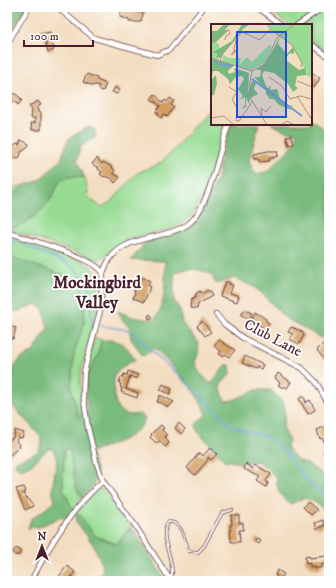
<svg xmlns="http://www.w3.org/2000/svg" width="336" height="588" font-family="'IM FELL DW Pica',serif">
<rect width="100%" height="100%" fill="#fff"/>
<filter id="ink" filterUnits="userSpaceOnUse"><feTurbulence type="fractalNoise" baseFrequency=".025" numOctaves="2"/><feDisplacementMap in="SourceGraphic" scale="8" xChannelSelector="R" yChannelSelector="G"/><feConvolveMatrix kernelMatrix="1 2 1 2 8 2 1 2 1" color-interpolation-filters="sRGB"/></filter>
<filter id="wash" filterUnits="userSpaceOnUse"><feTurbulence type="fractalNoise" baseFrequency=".012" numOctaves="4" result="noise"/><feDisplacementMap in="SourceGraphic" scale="16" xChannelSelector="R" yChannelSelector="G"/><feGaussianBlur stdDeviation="0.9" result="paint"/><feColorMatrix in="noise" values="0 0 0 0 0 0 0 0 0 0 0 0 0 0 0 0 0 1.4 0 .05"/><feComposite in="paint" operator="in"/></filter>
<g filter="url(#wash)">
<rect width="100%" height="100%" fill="#f3ddc0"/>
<g fill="#97db93" stroke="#707d5f">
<path d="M265,7H329V54L311,40V25H289Z"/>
<path d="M212,105V124H227L203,196L193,214L183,223L168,230L128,239L99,260L7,229V217L12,228L51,199L60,181L69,177L85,178L89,198L101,207L111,202L137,173L159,164L171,153Z"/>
<path d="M25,185L13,195L7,217V189Z"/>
<path d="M7,235L85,262C87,264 91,265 92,267C109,288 86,345 82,369C79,385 81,399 83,415L79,417L71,388L74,352L84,324L82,284L61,274L7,256Z"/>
<path d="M95,337L101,340L98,355L86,378L87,367Z"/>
<path d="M64,449H69L80,495L83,496L73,510L63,489Z"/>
<path d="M103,489L135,532L129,528L117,544L95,536L80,515H74L95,490Z"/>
</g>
<g fill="#79bb7d" stroke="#626d54">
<path d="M7,7H27L7,38Z"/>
<path d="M311,119L329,133V183L327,185L329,186V342L285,318L262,293L252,286L235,278L216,284L211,274C198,269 186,266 174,274V300L180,310L182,323L199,343L198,354L195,362L199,372L211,384L226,365H230L231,373L220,386L225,401L234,400L256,390H271L284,403L285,417L283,427L289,441L286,447L297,460L309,465L329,479V514L315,502L303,498L291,504C281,497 276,491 277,478L265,466L256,461L240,463L224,460L197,431L196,424L206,414C195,389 185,380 167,361C162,356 160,352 154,348L143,356L131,339L129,326L122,320L118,311L132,317L153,320C167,307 165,279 165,261L131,260L146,242L193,225L206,203L217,179L222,151L232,124H259L249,161L255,174L267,172L296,142L297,133L284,130L271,124H311Z"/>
<path d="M89,127L95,130L96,137L80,147L77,161L85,178C77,177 67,175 60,181C56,185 55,193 51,198C43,211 27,224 12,228L7,217L13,195L25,185L38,181L61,160L68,139Z"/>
<path d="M7,256L61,274L82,284L85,305L84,324L74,352L71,388L79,417L88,411L86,401V378L98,355L101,340C120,339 127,344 135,360L122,367L114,376C114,397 112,420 140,414L145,418C139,438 109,445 90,452C98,475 103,478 83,496L80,495L76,487L69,449H64L63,489L73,510L65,518L61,517L38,527L28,528L31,519L55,502L52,490L57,460L53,449H48L33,463L21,469L15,465L16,461L38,452L42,443L40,436L12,405L10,394L14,368L20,359L33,352L48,328L43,309L36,304L16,312L7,311Z"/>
<path d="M80,515L95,536L117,544L129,528L135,532L166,581H96L103,570C98,548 89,538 76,522L77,516Z"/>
</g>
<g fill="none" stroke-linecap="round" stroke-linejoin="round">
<g stroke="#6e9dd7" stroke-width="1.5">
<path d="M7,240L20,243L74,267L89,288L92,322"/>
<path d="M101,326L129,330L203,398L231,426L265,436L285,452L308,482L329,500"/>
</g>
</g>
<g id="blocks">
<g fill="#d19e61">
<path d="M122,7H128V10L143,13L141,22H129V20L120,17Z"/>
<path d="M50,32L54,50L48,52L45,40L44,37H41L40,34Z"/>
<path d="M311,72L320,78L314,88L311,86Z"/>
<path d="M87,74L97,78V80L106,84L103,91L98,89L99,86L97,85H94L93,86L83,82Z"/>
<path d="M115,87L120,90L117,94L112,92Z"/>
<path d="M7,89H9L8,93L16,94L22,100L18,105L14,101L7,102Z"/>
<path d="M155,94L163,103L165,100L167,102L170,98L174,101L171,105L174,107L167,117L164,114L161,118L158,115L159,114L156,112L160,106L151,99Z"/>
<path d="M38,101L41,105L37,107L38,112L41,113V130H32L31,123H35V118H31L32,110L29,106Z"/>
<path d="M291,135L294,144L289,145L286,137Z"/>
<path d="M21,140L29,144L26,149L21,152L20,157L16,159L14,156L8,161L7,151L17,144L19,145Z"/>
<path d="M268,151H277L278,156L269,159V161L259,162V159H254V154Z"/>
<path d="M97,158L102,164L103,162L112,167L115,171L113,173L120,177L115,183L110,177L109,178L105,176L104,177L100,174L102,172L98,169L99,168L92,164Z"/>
<path d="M142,277L150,281L148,286H150L149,290L144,302L133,298L135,293L134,289Z"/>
<path d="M225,282H230L229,284L233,285L230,293L239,296L237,302L220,296Z"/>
<path d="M208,290L212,296L198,304L197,309L190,308L191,300L196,297L195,295L200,291L202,294Z"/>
<path d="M244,310L252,313L250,317L252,318L255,312L266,319V321L269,323L265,331L260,329L262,327L249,323L251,320L241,315Z"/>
<path d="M150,314L153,318L150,320L148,316Z"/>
<path d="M202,321L211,332L205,336L197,326Z"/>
<path d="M7,325L16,328L13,339L7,338Z"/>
<path d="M291,327L301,331L304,335L299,344L290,339L293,334L288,332Z"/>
<path d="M219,340L235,350L229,357L225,354L223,356L219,354L221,351L214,346Z"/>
<path d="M324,343L327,346L325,348L329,352V357L325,361L317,350Z"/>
<path d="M245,356L263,365L261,369L257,367L256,369L242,363Z"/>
<path d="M128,371L138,375L137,379L130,376L126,389L138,393L137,398L121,392L122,388L120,387L121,384L119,383L121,377H123L124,374L127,375Z"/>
<path d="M278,373L291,382L287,388L284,386L283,388L278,385L280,383L275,378Z"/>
<path d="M163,384L172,389L170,394L160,390Z"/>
<path d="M160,395L174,402L168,407L163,404L157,402Z"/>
<path d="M303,396L306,401L305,403L310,400L315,410L308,414L299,399Z"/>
<path d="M179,423L185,429L181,434L175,428Z"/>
<path d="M161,425L164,428L162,430L167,435L165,437L169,443L165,447L160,441L156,443L150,437L152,435L151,434Z"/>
<path d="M324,427L329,435V443L326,445L322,438L320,439L317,430Z"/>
<path d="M15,430L24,433L22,438L18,437L16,441L20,446L8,457L7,441L13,438Z"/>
<path d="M210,448L217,454L211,460L208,457V460L195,475L187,468L199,453L203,456Z"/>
<path d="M329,449V457L327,458L323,452Z"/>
<path d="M246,463L253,469L256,465L271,474L266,481L268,483L266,487L257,481L260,477L244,469Z"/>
<path d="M24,487L26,491L23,493L33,506L25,510L16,489Z"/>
<path d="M308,502L317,510L311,515L303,507Z"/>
<path d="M231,515H239V523H243V530H239L240,542H231L230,525H232Z"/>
<path d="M323,520L325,525L317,529L315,523Z"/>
<path d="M257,538L260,540L258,544L254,541Z"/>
<circle cx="17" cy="552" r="3.5"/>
<path d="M309,556L310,558L327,556V560H325L326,564L321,565L322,567L315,569V566L310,567V563L306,564L305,557Z"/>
<path d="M67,566L75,572L71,577L75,579L73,581H64L59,576Z"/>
<path d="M278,570L284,574L281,578V581H279L275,574Z"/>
</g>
</g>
</g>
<g filter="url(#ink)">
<use href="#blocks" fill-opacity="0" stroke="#633c41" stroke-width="1"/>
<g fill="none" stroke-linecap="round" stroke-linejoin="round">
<defs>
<g id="service">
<path d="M7,124V130"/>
<path d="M170,577L172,575C174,558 158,537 168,522C182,521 184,539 189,551L198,552L204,546L222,513L232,510"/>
</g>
<g id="minor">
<path d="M57,7L94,38L157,55L169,50L204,7"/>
<path d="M257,7L282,25"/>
<path d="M297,25L324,7"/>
<path d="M7,44L29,7"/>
<path d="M311,44L329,57"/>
<path d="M7,232C27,239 94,257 103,273L100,311L84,372L83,394L88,428L96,461L103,481L134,524L171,581"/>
<path d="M103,273C116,232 158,243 187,225C210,210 218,150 229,124"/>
<path d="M216,314L224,324L243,338L302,368L316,382L329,405"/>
<path d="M31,581C50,544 72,508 103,481"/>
</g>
</defs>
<use href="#service" stroke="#633c41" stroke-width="3.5"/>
<use href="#minor" stroke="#633c41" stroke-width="6"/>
<use href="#service" stroke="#fff" stroke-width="2"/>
<use href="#minor" stroke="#fff" stroke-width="4.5"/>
</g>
</g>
<g text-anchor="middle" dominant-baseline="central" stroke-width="3.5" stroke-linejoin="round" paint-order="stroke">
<g font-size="15" fill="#4a1f2b" stroke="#fff">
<text transform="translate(273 338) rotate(28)">Club Lane</text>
</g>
<g font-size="17" font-weight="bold" fill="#4a1f2b" stroke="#fff">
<text x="97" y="283">Mockingbird<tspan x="97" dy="20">Valley</tspan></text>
</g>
</g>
<g transform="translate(211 24)">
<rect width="101" height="101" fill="#f3ddc0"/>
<path d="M53,0H101V54L95,51L96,45L93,44L81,21ZM3,16L9,22L4,29L8,36L0,33V17ZM58,21L61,22L54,39L40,46L11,38L12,31L18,34H30L28,41L36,33L41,38Z" fill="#97db93"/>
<path d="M13,0H19L13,7H17L4,19L0,17V7H6ZM31,0H39L32,5L9,34L5,33L6,30L2,28L21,17ZM69,13L67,20L76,30L82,23L83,26V30L79,29L74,35L88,46L95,44V51L86,52L84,62L87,64L82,68L77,60L63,49L53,47L51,51L55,62L57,64L60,61L59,66L66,65L69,75L79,82L81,81L80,86L68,81L63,75H59L55,70V66L43,53H49L50,46H45L54,40ZM0,34L23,41L17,47L18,50L24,48L23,44L38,49L37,68L41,57L45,58L43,65L47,70L39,74L38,80L35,73V83L30,85L34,81V73L28,76L32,72L27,65L33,55L31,52L25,53L19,60L17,55L7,47H2L0,56L5,51L6,60L3,71H0Z" fill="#79bb7d"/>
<path fill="none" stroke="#6e9dd7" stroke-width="2" d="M4,37L8,40L22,42M41,55L91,92"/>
<path fill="none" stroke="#af9184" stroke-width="1" d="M0,18L13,7L18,6L19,10L15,12L14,16M24,28L27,25L23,27L20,31L24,29L23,28V25L25,16M0,34L41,47L38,63L40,75L56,101M9,38L11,30L31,8L49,16L59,5L81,21L91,39L90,43M41,47L54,40L66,14L84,0M58,53L71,62L79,75L89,72L101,75M86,57L101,63M18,63L26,68L21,75L26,84L25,97H28L41,78M86,72L101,96M51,92L50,84L55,88L60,82M0,94L13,92L23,101M70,101L76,97L83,101"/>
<path fill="#1d4ed8" fill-opacity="0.15" stroke="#1d4ed8" stroke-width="2" d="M26,8H75V93H26Z"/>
<rect width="101" height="101" fill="none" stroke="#4a1f2b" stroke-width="2"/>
</g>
<rect width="336" height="588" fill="none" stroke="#fff" stroke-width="24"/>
<g transform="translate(42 546)" stroke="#ffffff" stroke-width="3" paint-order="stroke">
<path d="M0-3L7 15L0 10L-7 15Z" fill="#4a1f2b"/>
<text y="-6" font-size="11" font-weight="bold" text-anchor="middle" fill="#4a1f2b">N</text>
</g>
<path d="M24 40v6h69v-6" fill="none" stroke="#4a1f2b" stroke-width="2"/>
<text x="30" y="40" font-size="12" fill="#4a1f2b" stroke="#ffffff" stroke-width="3" paint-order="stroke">100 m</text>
</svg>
